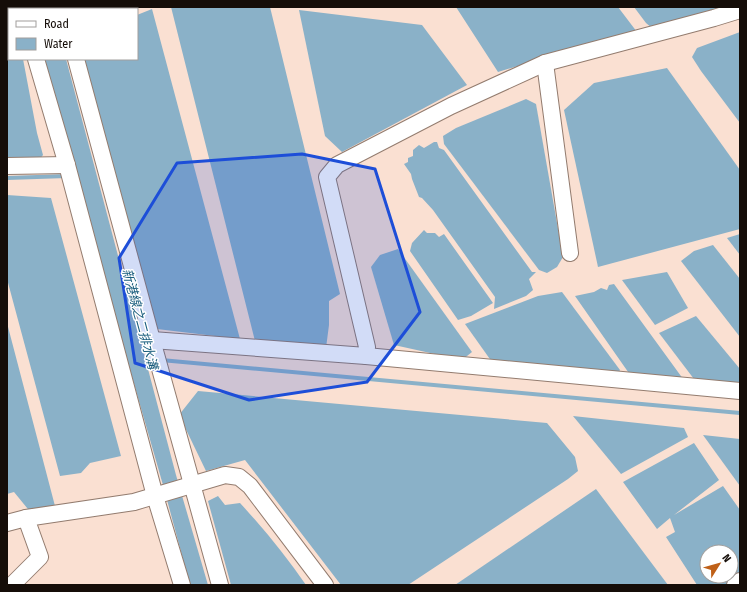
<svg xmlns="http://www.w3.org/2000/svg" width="747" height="592" font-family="'Fira Sans Condensed','Noto Sans TC',sans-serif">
<rect width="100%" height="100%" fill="#fae0d2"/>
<g fill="#8ab1c8" fill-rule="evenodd">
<path d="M171,7H270L340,294L329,301V325L326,348L255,341Z"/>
<path d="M456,7H618L637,32L541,59L498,72Z"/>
<path d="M634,7H733L658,33L646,23Z"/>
<path d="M152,9L240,339L157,329L83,59H137V15Z"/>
<path d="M299,10L422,25L467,85L342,152L325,136Z"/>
<path d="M7,26L9,27V59H23L37,133L43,155L35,165H7Z"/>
<path d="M740,32V123L701,71L692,57L697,48Z"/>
<path d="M41,59H66L176,475L208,585H190L163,485Z"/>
<path d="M667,68L740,170V229L598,267L564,110L594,83Z"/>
<path d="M526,99L536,104L563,257L557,267L547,273L539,270L444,144L443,136L456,128Z"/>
<path d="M434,142H437L439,148L444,150L532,272H536L529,279L533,290L526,296L494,309L495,297L433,210L422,198L419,197L412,179L411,174L404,164L408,162V158L413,156V150L419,145L424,148Z"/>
<path d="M7,195L51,198L121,456L90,463L81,473L60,476L7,279Z"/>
<path d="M424,230L427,233H435L439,237L444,234L493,303L471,316L458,320L410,251L412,243Z"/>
<path d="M740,234V255L727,238Z"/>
<path d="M713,245L740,279V337L681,261L694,251Z"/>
<path d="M398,249L472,352L462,360L394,345L371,267L380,255Z"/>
<path d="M667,272L688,308L655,325L622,280Z"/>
<path d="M614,284L686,383L633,379L575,296L594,292L601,288L607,290L609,285Z"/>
<path d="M562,292L620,370L615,379L492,362L465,324L538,296Z"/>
<path d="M696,316L740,369V389L697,383L659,333Z"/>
<path d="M7,323L55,506L32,514L14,492L7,494Z"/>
<path d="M198,391L547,423L575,457L578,471L568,479L408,585H341L245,460L206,471L179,415Z"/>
<path d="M573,416L684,428L688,437L621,474Z"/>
<path d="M703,435L740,439V486Z"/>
<path d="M694,443L719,480L674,515L723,486L740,510V580L733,585H697L666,537L675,532L670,518L657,529L623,482ZM707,552H731V576H707Z"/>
<path d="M596,489L668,585H455Z"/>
<path d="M218,496L225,505L240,503C264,529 286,556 306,585H231L208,501Z"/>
</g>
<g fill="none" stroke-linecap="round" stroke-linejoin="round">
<g stroke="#8ab1c8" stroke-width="4">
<path d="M7,178L67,176"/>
<path d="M161,360L740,413"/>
</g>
<defs>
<g id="minor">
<path d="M21,7L22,9"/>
<path d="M61,7L62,9"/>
<path d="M36,59L67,165L155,496L182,585"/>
<path d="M76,59L152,340L220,585"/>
<path d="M545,63L570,253"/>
<path d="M7,166L67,165"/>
<path d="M152,340L366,356L367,347L327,177L337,165L451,106L545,63L714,18L740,10"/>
<path d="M366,356L740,391"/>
<path d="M7,523L26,518L134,502L225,475L239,477L250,486L325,585"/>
<path d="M12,585L40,557L26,518"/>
<path d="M735,585L740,581"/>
</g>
</defs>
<use href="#minor" stroke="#937c6f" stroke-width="18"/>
<use href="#minor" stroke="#fff" stroke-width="16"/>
</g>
<path fill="#1d4ed8" fill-opacity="0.2" stroke="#1d4ed8" stroke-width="3" stroke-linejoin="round" d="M302,154L375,169L420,312L367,382L249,400L135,363L119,258L177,163Z"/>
<g text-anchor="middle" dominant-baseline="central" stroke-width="3" stroke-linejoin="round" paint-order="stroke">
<g font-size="13" font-style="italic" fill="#195d7d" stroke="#fff">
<text transform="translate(140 319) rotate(75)">新港線之二排水溝</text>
</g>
</g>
<rect width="747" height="592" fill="none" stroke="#150d08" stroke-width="16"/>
<rect x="8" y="8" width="130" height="52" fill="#ffffff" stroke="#a19e9c"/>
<rect x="16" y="21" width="20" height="6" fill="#ffffff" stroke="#a19e9c"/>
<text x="44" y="28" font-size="12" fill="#150d08">Road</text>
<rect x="16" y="38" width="20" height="12" fill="#8ab1c8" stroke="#a19e9c"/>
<text x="44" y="48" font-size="12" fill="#150d08">Water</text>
<g transform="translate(719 564) rotate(53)"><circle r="19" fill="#ffffff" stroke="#a19e9c"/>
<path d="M0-3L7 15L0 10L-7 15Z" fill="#bf6018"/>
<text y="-6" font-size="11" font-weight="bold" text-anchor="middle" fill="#150d08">N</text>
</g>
</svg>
